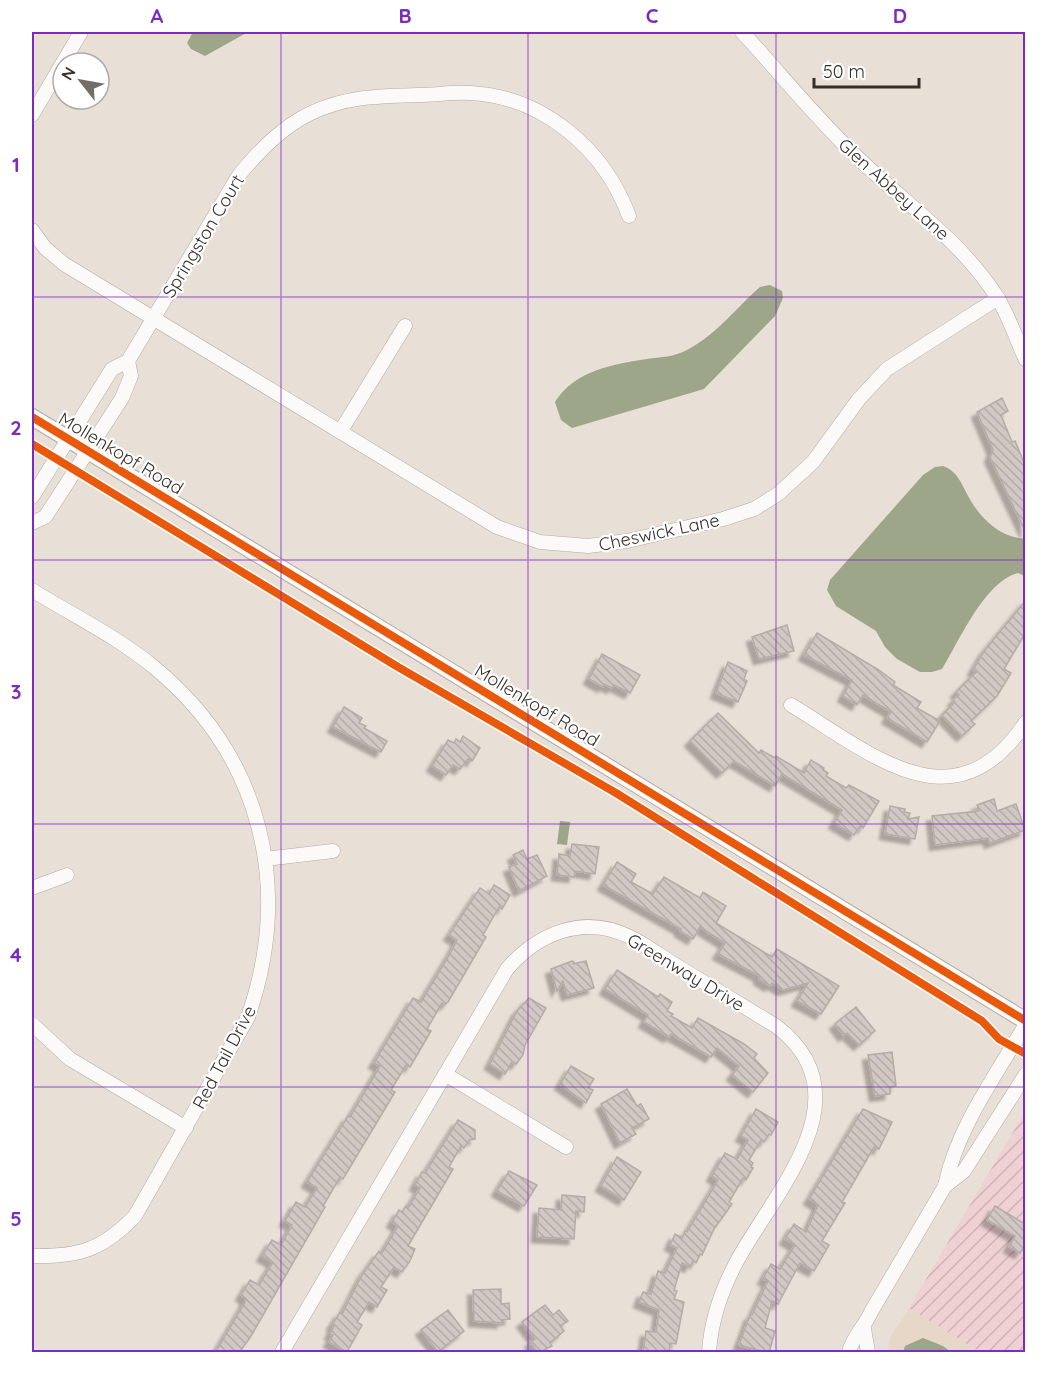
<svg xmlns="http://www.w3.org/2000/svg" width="1057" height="1384" font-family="Quicksand,sans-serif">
<defs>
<pattern id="garden-furrows" width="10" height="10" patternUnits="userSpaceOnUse" patternTransform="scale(1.5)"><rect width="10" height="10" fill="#efd0d3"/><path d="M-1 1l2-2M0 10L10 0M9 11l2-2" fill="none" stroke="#ceb3b5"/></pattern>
<pattern id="building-back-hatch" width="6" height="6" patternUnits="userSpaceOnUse" patternTransform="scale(1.5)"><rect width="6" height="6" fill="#d1c8c3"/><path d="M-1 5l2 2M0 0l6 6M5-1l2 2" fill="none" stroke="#b4aca8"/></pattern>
<filter id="shadow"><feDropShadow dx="-5.5" dy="5.5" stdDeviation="1.5" flood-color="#0004"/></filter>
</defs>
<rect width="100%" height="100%" fill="#e8dfd6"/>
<path fill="#e6d7c7" d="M909,1308L980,1352H887L891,1336Z"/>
<path fill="url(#garden-furrows)" d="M1025,1112V1352H980L909,1308Z"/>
<g fill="#9da688">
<path d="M193,32H248L205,56L191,49L187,43Z"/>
<path d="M770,285L782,291L783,298L775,316L704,389L572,428L561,420L555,402C574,371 613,364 647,359C661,357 674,357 687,350C716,335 736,308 760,287Z"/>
<path d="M943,466C956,471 959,479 965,490C977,515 997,537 1025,539V576L1018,573C985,581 959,641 942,669L932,672H920L897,659L885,647L876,631L836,606L827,590L830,580L923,475L935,467Z"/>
<path d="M560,821L570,822L567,845L557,844Z"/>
<path d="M923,1338L943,1346L951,1352H903L905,1346Z"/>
</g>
<g fill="url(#building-back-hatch)" stroke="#b4aca7" stroke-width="1.5" filter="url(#shadow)">
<path d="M1002,398L1008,411L1001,415L1012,442L1015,441L1023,460L1026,459V533L990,457L993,450L977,412Z"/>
<path d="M1026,600V632L1004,669L1011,673L997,696L971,721L975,724L962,736L942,715L955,702L953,700L959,695L956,692L976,672L973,670L984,651Z"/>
<path d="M787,625L794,651L759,659L752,637Z"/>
<path d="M817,633L879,670L895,682L893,685L921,702L917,708L940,721L927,742L887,718L891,712L863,695L857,705L843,696L852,680L804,655Z"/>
<path d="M602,654L640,675L630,693L614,685L612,688L604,684L603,687L589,679Z"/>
<path d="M728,662L747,671L744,679L747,681L738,702L716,693Z"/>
<path d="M344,707L362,718L359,723L366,726L364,728L387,741L381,752L333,727Z"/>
<path d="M718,713L759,753L761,750L775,758L776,756L804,773L811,760L824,768L823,770L828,773L826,776L846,788L849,785L879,801L863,828L860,826L854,835L834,823L842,810L782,774L775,786L734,761L722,773L690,741Z"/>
<path d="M463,736L480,748L472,761L468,759L460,769L453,765L446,775L432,766L448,740L454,743L456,739L460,742Z"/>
<path d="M994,799L997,811L1016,804L1025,830L990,843L988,838L935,845L932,816L979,811L977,805Z"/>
<path d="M890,806L905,809L904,812L910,813L908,819L919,817L915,839L885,834Z"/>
<path d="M572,844L599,847L595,874L575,871L574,877L557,875L559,854L570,856Z"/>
<path d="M523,850L527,859L537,855L547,876L519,891L509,867L517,864L513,855Z"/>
<path d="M617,862L636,874L631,882L653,894L664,877L700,898L703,892L726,906L716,923L772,957L777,949L839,986L821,1014L797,1001L808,983L783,990L772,983L770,986L759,979L760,976L718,954L725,943L700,927L693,939L680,931L681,929L603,885Z"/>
<path d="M494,885L510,895L502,909L499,907L483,935L486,937L448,1002L444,1005L442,1003L427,1029L431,1031L410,1067L406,1065L391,1090L395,1092L343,1179L340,1177L323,1206L325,1207L251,1336L239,1353H215L245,1302V1298L241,1295L250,1280L259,1285L273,1262L262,1256L272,1240L281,1245L292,1225L285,1221L296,1202L305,1207L317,1188L307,1182L348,1116L350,1117L380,1066L374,1063L413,998L421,1002L451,952L457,940L449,935L480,888L489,894Z"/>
<path d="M572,961L574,962L573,964L586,961L594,988L567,995L563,981L557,991L551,969Z"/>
<path d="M617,970L658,997L660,994L672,1002L667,1011L673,1014L671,1016L692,1028L698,1018L744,1044L757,1054L754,1058L768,1073L753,1092L732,1075L739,1066L717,1048L711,1057L671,1034L669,1037L644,1022L648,1015L605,989Z"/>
<path d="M529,998L546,1008L525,1045L523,1055L516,1064L512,1062L505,1074L490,1064L517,1011Z"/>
<path d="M856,1007L875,1031L859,1045L847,1033L844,1036L835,1024Z"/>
<path d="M892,1052L896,1086L890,1087V1094L875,1096L868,1055Z"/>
<path d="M571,1066L594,1079L588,1088L593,1090L586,1103L560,1084Z"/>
<path d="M627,1089L637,1106L641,1104L649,1119L632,1128L636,1134L620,1143L601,1104Z"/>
<path d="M756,1109L778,1122L771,1135L769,1134L764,1142L761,1140L749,1160L753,1163L751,1167L753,1168L746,1180L743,1178L729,1202L732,1204L714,1229L702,1255L700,1254L696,1263L693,1261L690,1267L682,1263L674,1290L677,1291L674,1299L684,1302L676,1344L670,1343L669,1353H643L646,1331L656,1332L659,1310L639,1302L643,1292L651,1294L658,1271L665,1273L677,1248L670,1245L675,1234L682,1238L685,1231L687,1232L718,1180L712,1176L725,1153L737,1159L748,1140L741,1136Z"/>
<path d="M863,1109L892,1122L879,1149L874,1147L842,1202L845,1203L822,1241L829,1245L814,1271L800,1263L778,1304L772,1301L765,1328L775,1331L769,1353L739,1345L750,1315H752L768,1281L763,1279L771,1264L780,1269L795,1245L785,1239L794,1224L806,1232L818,1205L809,1199Z"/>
<path d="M458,1120L475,1130V1139L469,1140L464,1148L461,1146L449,1167L453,1169L408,1246L415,1249L410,1261L402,1272L394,1267L381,1287L387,1290L377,1307L369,1302L357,1322L362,1325L347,1352L329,1342L333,1335L330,1334L334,1326L332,1325L340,1312L342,1314L362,1275L379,1251L382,1253L398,1226L392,1222L399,1210L402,1212L406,1206L408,1208L420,1188L415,1185L422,1172L425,1173Z"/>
<path d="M617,1157L641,1172L624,1200L601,1186Z"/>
<path d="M509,1171L537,1185L524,1206L497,1191Z"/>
<path d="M562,1195L585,1197L584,1212L576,1211L574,1239L537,1237L539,1208L561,1210Z"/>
<path d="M995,1206L1023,1223L1026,1218V1244L1020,1253L1009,1247L1015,1236L987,1220Z"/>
<path d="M501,1289V1304L509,1303L510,1319L502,1320V1323L474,1321L473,1290Z"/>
<path d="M545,1305L553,1315L559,1310L568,1321L560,1326L564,1331L550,1343L552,1346L538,1353L530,1342L535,1339L522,1322Z"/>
<path d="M448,1310L464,1331L438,1352L421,1330Z"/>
</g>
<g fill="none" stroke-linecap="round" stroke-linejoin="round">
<defs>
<g id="minor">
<path d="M742,32C780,73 815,117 856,156C904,203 960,239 997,297C1009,316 1016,339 1026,360"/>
<path d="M32,115L81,32"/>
<path d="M32,230L45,248L64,264L497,527L540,542L588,546L627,541L723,519L754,509L778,494L813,462L859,399L887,369L998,298"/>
<path d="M340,432L405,326"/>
<path d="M32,497L112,369L128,361L239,175C260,150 282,127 311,113C347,96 380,96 418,95C435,95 452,92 469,93C543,96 604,149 629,216"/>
<path d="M32,523L45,517L51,508L122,398L131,376L128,361"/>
<path d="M32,590C72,615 118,637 155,668C262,757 293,887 248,1017L135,1216C102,1250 79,1257 32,1256"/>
<path d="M791,705C871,753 954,830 1026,722"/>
<path d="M265,859L333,851"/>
<path d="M32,888L67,875"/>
<path d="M32,1024L70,1059L186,1128"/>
<path d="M445,1074L566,1147"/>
<path d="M945,1186L964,1171L1026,1074"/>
<path d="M864,1329L868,1352"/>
<path d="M282,1352L507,969C538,933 584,914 630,937C646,945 661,956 677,966C710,986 743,1006 776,1026C868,1096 775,1191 737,1261C722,1289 711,1321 709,1352"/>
<path d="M849,1352C852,1338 865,1326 871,1312L945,1186C957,1128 996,1075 1026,1024"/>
</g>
<path id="tertiary" d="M32,417L1026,1021"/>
</defs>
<use href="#minor" stroke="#b2aba4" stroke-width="15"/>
<use href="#tertiary" stroke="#b2aba4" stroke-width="18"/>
<use href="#minor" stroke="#fcfaf9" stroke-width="14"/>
<use href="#tertiary" stroke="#fcfaf9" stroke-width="16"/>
<defs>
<g id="cycleway">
<path d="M32,417L1026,1021"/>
<path d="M32,444L398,667L616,793L982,1021L999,1039L1026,1054"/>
</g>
</defs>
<use href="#cycleway" stroke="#fff" stroke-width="11"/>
<use href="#cycleway" stroke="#e8590c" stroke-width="8"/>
</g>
<path fill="none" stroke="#7b2cbf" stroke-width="1.5" stroke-opacity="0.55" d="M281,32V1352M528,32V1352M776,32V1352M32,297H1026M32,560H1026M32,824H1026M32,1087H1026"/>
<g text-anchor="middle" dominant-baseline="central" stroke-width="4.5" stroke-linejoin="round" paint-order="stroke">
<g font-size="18" fill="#352e29" stroke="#fff">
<text transform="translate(894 189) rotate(42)">Glen Abbey Lane</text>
<text transform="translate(203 236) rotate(-59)">Springston Court</text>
<text transform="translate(121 453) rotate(31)">Mollenkopf Road</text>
<text transform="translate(659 532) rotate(-12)">Cheswick Lane</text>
<text transform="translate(537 705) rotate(31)">Mollenkopf Road</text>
<text transform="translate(686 972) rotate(31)">Greenway Drive</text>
<text transform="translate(224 1057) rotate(-62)">Red Tail Drive</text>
</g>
</g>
<rect width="1057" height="1384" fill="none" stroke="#ffffff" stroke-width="66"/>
<g transform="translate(81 81) rotate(301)"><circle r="28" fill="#ffffff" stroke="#aeaba9" stroke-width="1.5"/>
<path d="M0-4.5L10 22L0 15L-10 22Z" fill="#746c66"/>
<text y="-9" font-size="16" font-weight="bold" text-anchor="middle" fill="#352e29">N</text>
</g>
<path d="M814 78v9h105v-9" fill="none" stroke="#352e29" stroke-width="3"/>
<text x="823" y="78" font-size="18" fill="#352e29" stroke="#ffffff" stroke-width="4.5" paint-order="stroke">50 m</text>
<rect x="33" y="33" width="991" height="1318" fill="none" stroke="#7b2cbf" stroke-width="2"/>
<g font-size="20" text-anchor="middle" font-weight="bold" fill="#7b2cbf">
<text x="157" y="23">A</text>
<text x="405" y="23">B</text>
<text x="652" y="23">C</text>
<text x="900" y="23">D</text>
<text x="16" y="172">1</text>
<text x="16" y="435">2</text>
<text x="16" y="699">3</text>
<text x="16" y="962">4</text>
<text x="16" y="1226">5</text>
</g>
</svg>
